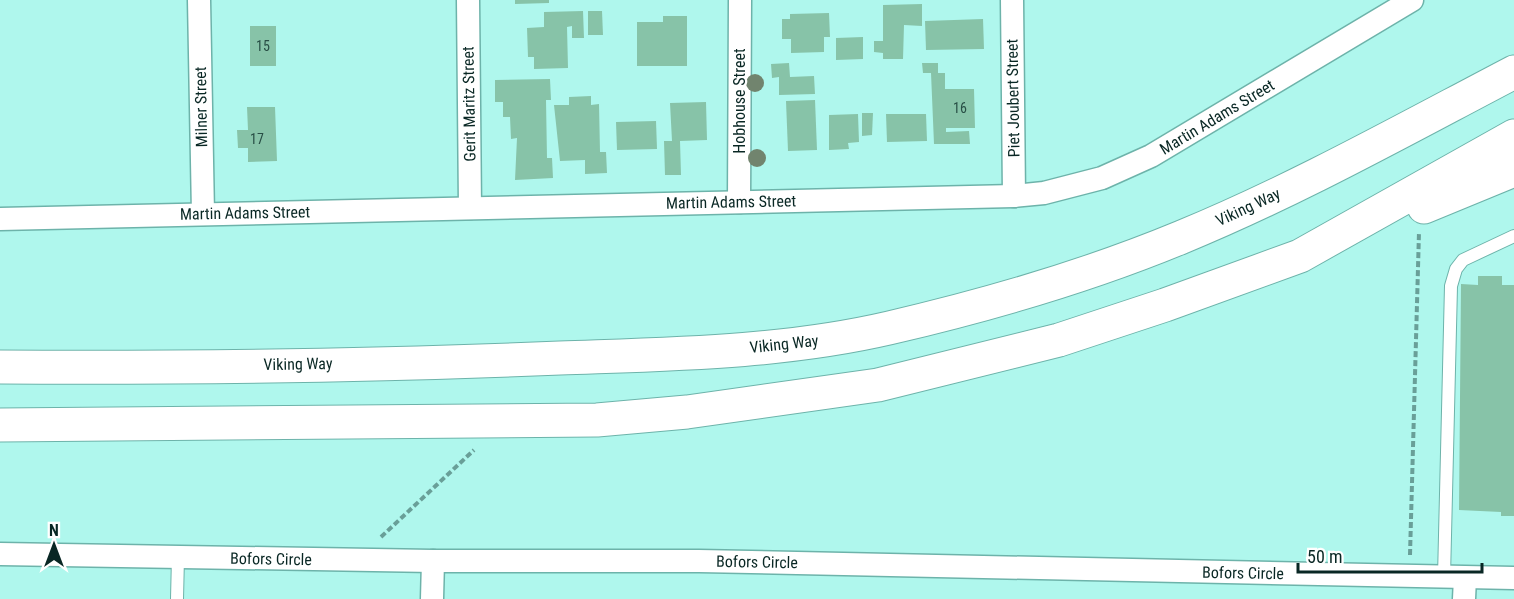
<svg xmlns="http://www.w3.org/2000/svg" width="1514" height="599" font-family="'Roboto Condensed',sans-serif">
<rect width="100%" height="100%" fill="#aff7ed"/>
<g fill="#87c3a8">
<path d="M515,0H549V3L515,4Z"/>
<path d="M922,4V26L904,25L903,59H883V53L874,52V41H883V5Z"/>
<path d="M583,11L584,38H572V26L567,27L568,68L534,69V57H528L527,28L544,27V12Z"/>
<path d="M588,11H602L603,35H588Z"/>
<path d="M829,13L830,37H824V52L791,53V39H782V19H790V14Z"/>
<path d="M663,16H687V66H637V22H663Z"/>
<path d="M983,19L984,49L926,50L925,21Z"/>
<rect x="250" y="26" width="26" height="40"/>
<path d="M863,37V59L836,60V38Z"/>
<path d="M789,63L790,77L814,76L815,94L779,95V77L772,78L771,64Z"/>
<path d="M922,63H938V73H945V89H974L975,128H946V132L969,131L970,144H934L931,73H923Z"/>
<path d="M550,79L551,100H546L547,158H552L553,178L515,180L517,138L511,139L510,117H503V102H495V80Z"/>
<path d="M591,96V105L599,104L600,152H606L607,173L585,174V160L560,161L554,105H569V97Z"/>
<path d="M815,100L817,150L788,151L786,101Z"/>
<path d="M706,102L707,140L680,141L681,175H665L664,141H672L670,103Z"/>
<path d="M247,107H275L277,161L248,162V148H238L237,130H248Z"/>
<path d="M862,113H873L872,135L862,136Z"/>
<path d="M858,114L859,142L848,143L849,149L829,150V115Z"/>
<path d="M886,114H926L927,141L887,142Z"/>
<path d="M656,121L657,149L617,150L616,122Z"/>
<path d="M1478,276H1502V285H1514V516H1501V512L1459,510L1461,284L1478,285Z"/>
</g>
<g fill="none" stroke-linecap="round" stroke-linejoin="round">
<defs>
<g id="lane">
<path d="M1444,577L1451,286L1456,269L1463,260L1514,236"/>
<path d="M177,599L178,557"/>
</g>
<g id="street">
<path d="M199,0L203,214"/>
<path d="M468,0L470,208"/>
<path d="M1012,0L1014,196"/>
<path d="M739,202L740,0"/>
<path d="M0,219L1014,196L1044,193L1102,178L1151,156L1412,0"/>
<path d="M0,554L433,561H699L1514,578"/>
<path d="M432,599L433,561"/>
<path d="M1464,599L1465,578"/>
</g>
<g id="secondary">
<path d="M1424,207L1514,170"/>
<path d="M0,367C186,368 374,366 560,358C669,354 781,353 889,328C988,305 1088,276 1182,237C1296,190 1405,129 1514,72"/>
<path d="M0,425L597,420L687,412L878,385L1059,340L1165,305L1300,256L1514,136"/>
</g>
</defs>
<use href="#lane" stroke="#6db3aa" stroke-width="14"/>
<use href="#street" stroke="#6db3aa" stroke-width="25"/>
<use href="#secondary" stroke="#6db3aa" stroke-width="35"/>
<g stroke="#699f98" stroke-width="4" stroke-dasharray="6 3" stroke-linecap="butt">
<path d="M381,537L474,450"/>
<path d="M1410,555L1419,232"/>
</g>
<use href="#lane" stroke="#fff" stroke-width="12"/>
<use href="#street" stroke="#fff" stroke-width="22"/>
<use href="#secondary" stroke="#fff" stroke-width="33"/>
</g>
<g fill="#71846e">
<circle cx="755" cy="83" r="9"/>
<circle cx="757" cy="158" r="9"/>
</g>
<g text-anchor="middle" dominant-baseline="central" stroke-width="4.5" stroke-linejoin="round" paint-order="stroke">
<g font-size="14" fill="#284e45">
<text x="263" y="46">15</text>
<text x="960" y="108">16</text>
<text x="257" y="139">17</text>
</g>
<g font-size="16" fill="#092724" stroke="#fff">
<text transform="translate(1013 98) rotate(-91)">Piet Joubert Street</text>
<text transform="translate(739 101) rotate(-90)">Hobhouse Street</text>
<text transform="translate(469 104) rotate(-91)">Gerit Maritz Street</text>
<text transform="translate(201 107) rotate(-91)">Milner Street</text>
<text transform="translate(1217 117) rotate(-31)">Martin Adams Street</text>
<text transform="translate(731 202) rotate(-1)">Martin Adams Street</text>
<text transform="translate(1248 207) rotate(-25)">Viking Way</text>
<text transform="translate(245 213) rotate(-1)">Martin Adams Street</text>
<text transform="translate(784 344) rotate(-6)">Viking Way</text>
<text transform="translate(298 364) rotate(-1)">Viking Way</text>
<text transform="translate(271 559) rotate(1)">Bofors Circle</text>
<text transform="translate(757 562) rotate(1)">Bofors Circle</text>
<text transform="translate(1243 573) rotate(1)">Bofors Circle</text>
</g>
</g>
<g transform="translate(54 545)" stroke="#ffffff" stroke-width="4.5" paint-order="stroke">
<path d="M0-4.5L10 22L0 15L-10 22Z" fill="#092724"/>
<text y="-9" font-size="16" font-weight="bold" text-anchor="middle" fill="#092724">N</text>
</g>
<path d="M1298 563v9h184v-9" fill="none" stroke="#092724" stroke-width="3"/>
<text x="1307" y="563" font-size="18" fill="#092724" stroke="#ffffff" stroke-width="4.5" paint-order="stroke">50 m</text>
</svg>
